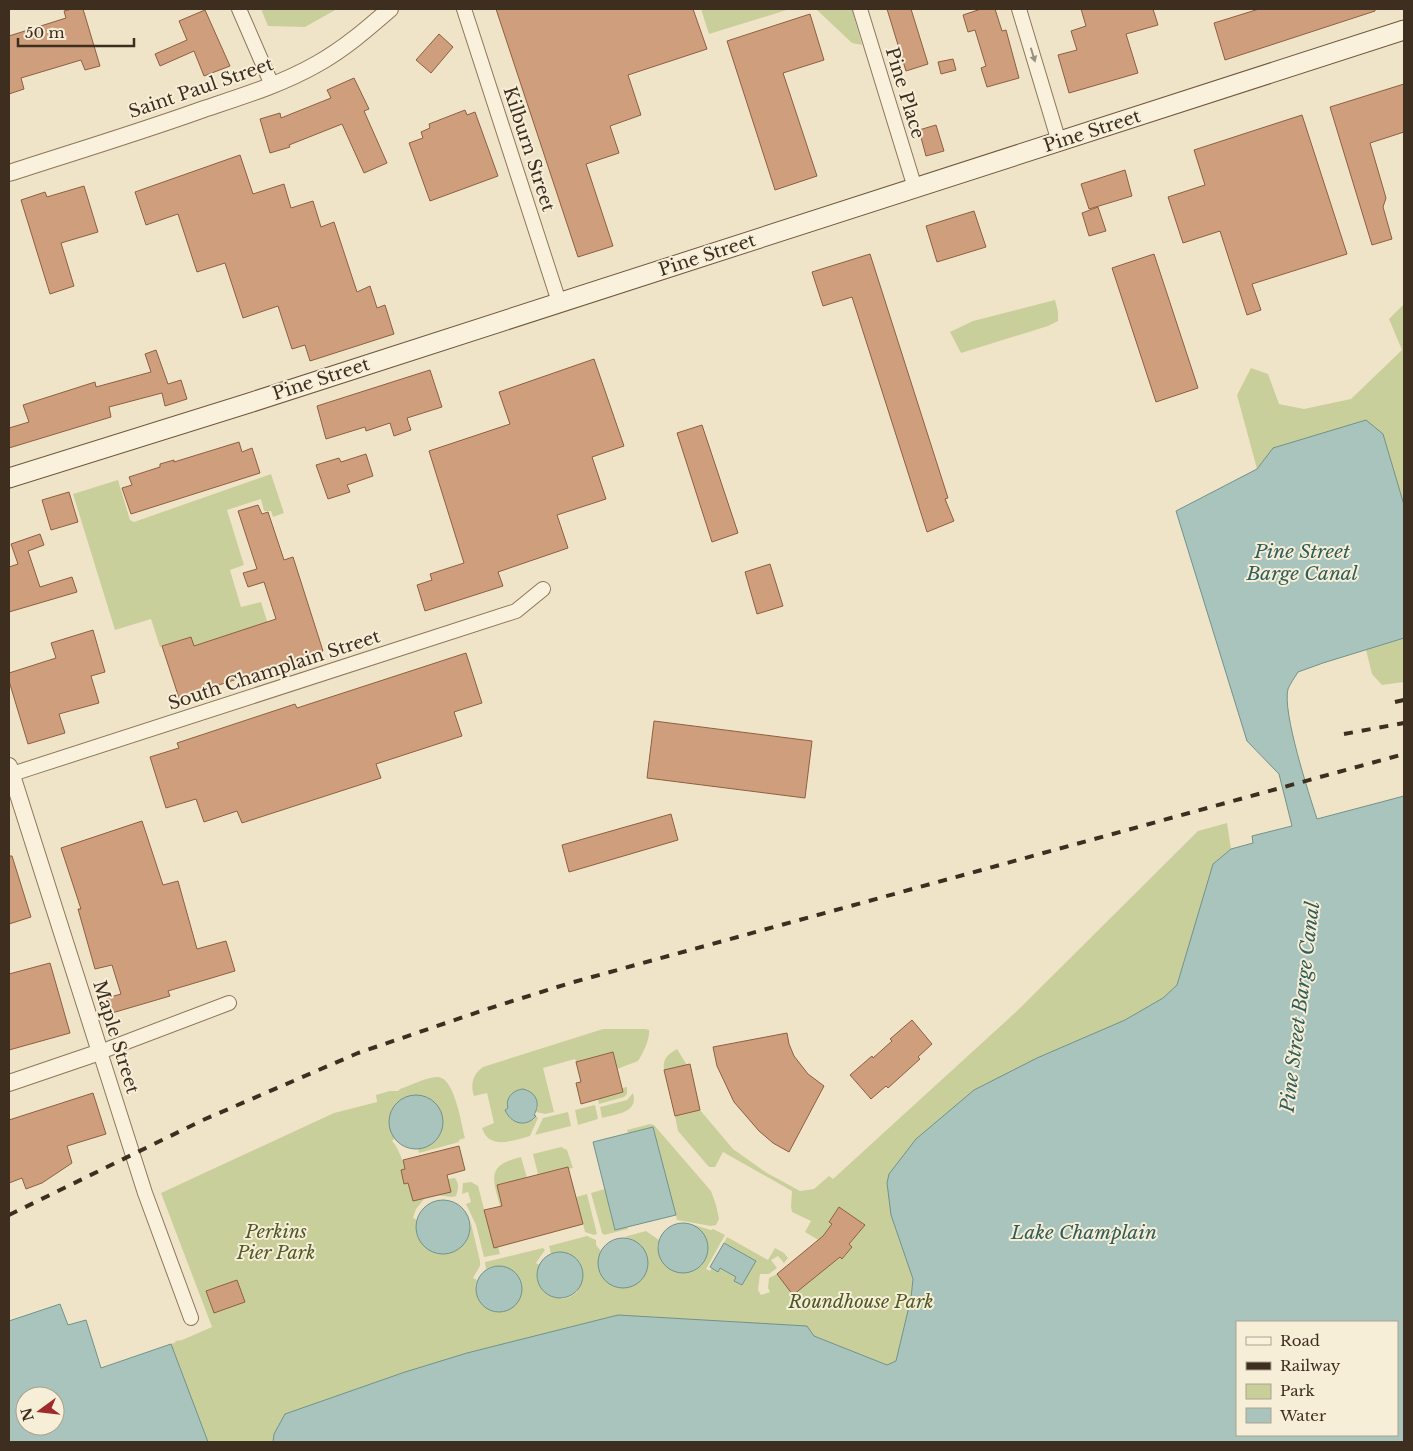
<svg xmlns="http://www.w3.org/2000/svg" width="1413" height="1451" font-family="'Libre Baskerville',serif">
<rect width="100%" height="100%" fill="#f0e4c8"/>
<g fill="#c9cf9b">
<path d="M261,9H337L305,27L268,26Z"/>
<path d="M701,9H790L709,34Z"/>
<path d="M816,9H852L862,45L852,43Z"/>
<path d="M1055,300L1058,312V321L1048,326L961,353L950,332L973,321Z"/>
<path d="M1404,304V505L1383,434L1273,448L1257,469L1237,395L1251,368L1268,374L1279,404L1304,409L1351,399L1402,350L1389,319Z"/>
<path d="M271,474L284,513L273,517L271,511H264L261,499L227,510L244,565L230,570L241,607L261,602L268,624L194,646L190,637L160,647L151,619L115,630L73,494L118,480L130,520L134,522Z"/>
<path d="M1404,638V682L1382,685L1372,674L1366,650Z"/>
<path d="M1227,823L1231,849L1213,864L1177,985L1163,998L1125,1020L1037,1058L891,1215L913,1279L911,1298L896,1361L887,1365L814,1336L405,1372L286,1414L274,1434L273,1442H208L171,1344L176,1342L175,1341L182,1340L212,1327L161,1193L334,1113L377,1102L376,1095L390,1091H398L400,1089C409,1086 429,1076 438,1077C455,1078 461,1124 465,1138L459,1140V1142L419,1153L418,1149L427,1147V1097L411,1095L390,1128L395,1138L392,1141C399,1149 402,1159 405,1169L401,1171L404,1184L408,1183L413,1201L425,1198L416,1209L413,1218L417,1220V1235L421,1242L471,1227L470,1219L480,1261V1266L473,1278L477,1280L475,1287L493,1266L486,1269L485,1262L543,1248L545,1250L536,1263L540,1265L537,1274L538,1282L562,1299L570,1297L577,1292C584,1261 587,1260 554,1253L551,1254L549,1246L587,1236L596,1240V1245L601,1251L600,1254L632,1239L624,1237L646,1231L659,1240L657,1247L701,1266C712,1250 708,1234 691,1224L711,1230L713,1229L725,1235L706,1269L710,1271L712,1268L718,1272L720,1268L736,1277L756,1261L724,1243L727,1237L768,1260L775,1248L784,1253L788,1258L784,1263L778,1256L771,1260L777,1268L769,1274H760L758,1290L761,1295L770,1292L768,1288L769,1278L777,1274L793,1295L837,1254L843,1259L852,1247L849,1244L865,1225L839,1207L829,1221L832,1224L820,1241L805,1232L811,1221L792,1212L791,1207L792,1191L723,1152L715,1167H709L678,1131L675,1116L700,1110L733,1149L767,1173L800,1191L814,1189L829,1176L833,1179L1017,1011L1198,831Z"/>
<path d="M603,1029H646L649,1030C650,1040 643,1053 638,1061L617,1069L612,1052L576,1062L575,1059L543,1068L554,1112L545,1114L536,1112L538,1106L508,1108L505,1110L513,1121L533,1120L536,1116L538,1118L530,1136C514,1140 489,1151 482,1128L494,1123L487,1093L474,1096C470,1084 473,1074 483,1067Z"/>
<path d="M677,1049L687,1065L664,1070C662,1059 668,1054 677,1049Z"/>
<path d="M627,1087V1094L624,1097L599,1104L598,1099L623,1092L622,1088Z"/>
<path d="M633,1093C639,1113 616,1114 602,1118L600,1107L627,1100Z"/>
<path d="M595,1105L598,1119L578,1125L575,1110Z"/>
<path d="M568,1112L571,1126L535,1135L543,1118Z"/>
<path d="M650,1124L654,1125L711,1191L716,1205L719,1219L716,1225L711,1226L677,1220L653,1127L628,1133L627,1130Z"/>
<path d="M561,1147L567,1150L573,1168L568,1169V1167L538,1174L533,1154Z"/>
<path d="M521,1157L527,1178L497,1185L502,1206H500C492,1177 487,1165 521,1157Z"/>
<path d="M455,1178C459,1184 459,1188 456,1196L452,1197L437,1195L451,1192L448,1179Z"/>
<path d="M471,1182L478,1186L494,1247H498L500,1254L484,1257L476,1225L466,1204L471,1202L468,1192L462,1194L463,1183Z"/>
<path d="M605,1189L615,1230L627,1227L628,1229L604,1235L602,1233L591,1193Z"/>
<path d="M587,1194L597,1234L594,1235L585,1232L576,1197Z"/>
</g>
<g fill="#a9c4bc" stroke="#6f938a" fill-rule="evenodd">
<path d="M1366,420L1383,434L1404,505V638L1323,663L1298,672C1295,677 1290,684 1288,689C1282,712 1309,794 1317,819L1404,796V1442H273L274,1434L285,1414L405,1372L467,1353L618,1315L807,1326L814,1336L887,1365L896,1361L911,1298L913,1279L891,1215L887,1183L889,1174L916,1139L974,1090L1037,1058L1125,1020L1163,998L1177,985L1213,864L1231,849L1253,843L1252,836L1292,826L1279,774L1247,741L1176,511L1257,469L1273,448ZM1237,1322H1397V1435H1237Z"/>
<path d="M523,1089C536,1092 541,1103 534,1115L536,1116C526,1128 511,1124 505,1110L508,1108C505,1098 513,1090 523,1089Z"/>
<circle cx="416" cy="1122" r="27"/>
<path d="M653,1127L676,1215L615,1230L593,1142Z"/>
<circle cx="443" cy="1227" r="27"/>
<circle cx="683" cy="1248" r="25"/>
<circle cx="623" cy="1263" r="25"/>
<path d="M724,1243L756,1261L742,1285L734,1281L736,1277L720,1268L718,1272L710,1267Z"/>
<circle cx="560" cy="1275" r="23"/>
<circle cx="499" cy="1289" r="23"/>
<path d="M60,1304L68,1325L86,1320L101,1368L171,1344L208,1442H9V1321ZM25,1396H55V1426H25Z"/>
</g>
<g fill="#cf9f7d" stroke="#8d5f41">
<path d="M72,9H83L100,66L85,70L81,60L21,78L24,89L9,94V36L66,18L64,11Z"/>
<path d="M496,9H693L707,49L628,75L641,115L610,126L619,153L586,164L613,246L578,257Z"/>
<path d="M887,9H911L928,64L906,71Z"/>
<path d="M981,9H995L1002,31L1006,30L1019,78L987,87L981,68L986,66L975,30L968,32L963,15Z"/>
<path d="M1081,9H1153L1158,25L1126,34L1138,73L1069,93L1058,55L1077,50L1071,31L1086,26Z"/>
<path d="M1259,9H1375V11L1225,60L1214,23Z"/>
<path d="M205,10L230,66L204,76L194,51L160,66L155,54L187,40L179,21Z"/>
<path d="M810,14L824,60L783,73L817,176L775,190L727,41Z"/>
<path d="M439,34L453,47L431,73L416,60Z"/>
<path d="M953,59L956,70L941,74L938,62Z"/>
<path d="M354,78L369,109L364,111L387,163L364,173L342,124L289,145L290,147L270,153L260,119L280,113L281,118L331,98L327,90Z"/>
<path d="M1404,84V132L1370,143L1386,198L1383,207L1392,239L1372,245L1330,107Z"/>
<path d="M465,110L467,115L475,112L498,176L430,201L409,143L423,138L421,132L430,128L429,124Z"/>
<path d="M1302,115L1347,254L1252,284L1261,310L1247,315L1220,231L1183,243L1168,197L1205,185L1194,150Z"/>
<path d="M936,125L944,151L926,156L919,130Z"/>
<path d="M240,155L253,194L284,184L291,208L313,201L321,227L334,222L357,292L370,286L377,308L385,305L394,334L310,361L305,345L292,349L278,306L243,318L225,263L197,272L178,214L146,225L135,192Z"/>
<path d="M1125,170L1132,196L1089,209L1081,184Z"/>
<path d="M84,186L98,232L61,243L74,286L50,294L21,200L45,192L47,197Z"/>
<path d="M1098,207L1106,231L1089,236L1082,213Z"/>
<path d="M974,211L986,247L937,262L926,226Z"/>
<path d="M870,254L948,498L945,499L954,521L927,532L852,297L823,306L812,272Z"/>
<path d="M1154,254L1198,388L1156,402L1112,268Z"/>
<path d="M156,350L168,384L181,380L187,399L165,406L162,393L109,407L111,417L9,448V428L29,422L23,405L95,382L96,387L151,372L145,354Z"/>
<path d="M594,359L624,446L592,457L606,499L557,515L568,548L498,572L503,586L425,611L417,585L432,580L430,574L464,563L429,451L510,424L499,392Z"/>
<path d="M430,370L442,407L407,418L411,430L394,436L390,423L366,431L365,427L326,439L317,406Z"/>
<path d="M702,425L738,533L712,542L677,433Z"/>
<path d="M239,442L242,452L252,448L260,473L131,514L122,488L132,485L129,477L160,467V464L174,460V462Z"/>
<path d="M366,454L373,476L347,485L350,492L328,499L316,465L339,458L341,462Z"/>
<path d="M69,492L78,522L51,530L42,500Z"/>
<path d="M258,505L262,514L268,512L284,560L293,557L323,651L179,698L162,646L191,637L194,646L276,619L264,582L248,587L243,573L257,569L238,511Z"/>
<path d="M40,534L44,545L28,551L40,587L72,577L77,592L9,612V567L18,564L11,544Z"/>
<path d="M770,564L783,606L757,614L745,572Z"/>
<path d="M93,630L105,672L91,676L99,703L59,714L65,733L28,744L9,681V673L56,658L51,643Z"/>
<path d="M466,653L482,703L454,712L462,736L376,764L381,778L242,823L237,811L204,822L196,799L166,808L150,757L179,748L177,743L295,704L297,708Z"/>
<path d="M654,721L812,741L805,798L647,778Z"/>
<path d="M671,814L678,840L569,872L562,845Z"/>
<path d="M142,821L163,885L178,881L197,949L226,941L235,971L168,991L170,996L112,1013L107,998L121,994L112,965L95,969L78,909H81L61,848Z"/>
<path d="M9,856H12L31,917L9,924Z"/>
<path d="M50,963L70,1033L9,1050V974Z"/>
<path d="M912,1020L932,1044L918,1057L920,1059L888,1088L886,1086L871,1099L850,1075L872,1056L873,1058L892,1041L890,1039Z"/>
<path d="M787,1033L789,1044L794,1056L808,1074L824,1086L789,1152L773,1143L759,1131L734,1102L717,1066L713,1047Z"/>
<path d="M613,1052L623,1092L581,1104L576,1083L581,1082L576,1062Z"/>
<path d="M690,1064L700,1110L675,1116L664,1070Z"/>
<path d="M93,1093L106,1134L67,1146L72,1163L42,1183L26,1189L22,1178L9,1183V1120Z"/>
<path d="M459,1146L465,1170L447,1175L451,1192L413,1201L408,1183L404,1184L401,1170L405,1169L403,1160Z"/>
<path d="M568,1167L583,1224L494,1248L484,1210L502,1206L497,1185Z"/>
<path d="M839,1207L865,1225L849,1244L852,1247L842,1259L840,1257L793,1295L777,1274L823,1236L832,1224L829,1222Z"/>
<path d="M237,1280L245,1302L214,1313L206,1291Z"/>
</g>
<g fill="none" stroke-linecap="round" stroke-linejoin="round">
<defs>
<g id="minor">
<path d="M239,9L272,85"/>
<path d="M464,9L559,302"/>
<path d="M860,9L915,188"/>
<path d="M1019,9L1059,142"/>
<path d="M9,775L516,611L543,589"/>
<path d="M191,1318L145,1193L100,1052L229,1003"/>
</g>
<g id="tertiary">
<path d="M9,173C74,152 140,132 204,109C243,96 282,84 317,64C344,49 367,29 390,9"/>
<path d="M9,766L100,1052L9,1083"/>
</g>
<path id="secondary" d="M9,478L249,403L1404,30"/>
</defs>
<use href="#minor" stroke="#8d765c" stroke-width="16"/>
<use href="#tertiary" stroke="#8d765c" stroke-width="18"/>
<use href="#secondary" stroke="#6f573f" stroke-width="21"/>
<use href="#minor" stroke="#faf1dc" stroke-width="14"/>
<use href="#tertiary" stroke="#faf1dc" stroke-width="16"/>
<use href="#secondary" stroke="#faf1dc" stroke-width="19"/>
<g stroke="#3d2e20" stroke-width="4" stroke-dasharray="9 9" stroke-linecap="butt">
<path d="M1395,702L1404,700"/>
<path d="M1344,734L1404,723"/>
<path d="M9,1215L203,1120L358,1053L484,1010L570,983L1404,754"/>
</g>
</g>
<defs><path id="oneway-solid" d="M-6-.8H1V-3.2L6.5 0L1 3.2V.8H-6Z" transform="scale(1.25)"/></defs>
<use fill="#9c907e" href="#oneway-solid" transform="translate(1033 55) rotate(73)"/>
<g text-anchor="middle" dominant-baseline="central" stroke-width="4" stroke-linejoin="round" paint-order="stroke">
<g font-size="18" fill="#3d2e20" stroke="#f7eed8">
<text transform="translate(201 88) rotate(-19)">Saint Paul Street</text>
<text transform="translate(905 93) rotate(73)">Pine Place</text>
<text transform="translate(1092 131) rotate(-18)">Pine Street</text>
<text transform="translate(529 149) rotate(72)">Kilburn Street</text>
<text transform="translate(707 255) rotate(-18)">Pine Street</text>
<text transform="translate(321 379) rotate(-18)">Pine Street</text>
<text transform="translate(274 670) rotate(-18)">South Champlain Street</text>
<text transform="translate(116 1037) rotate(73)">Maple Street</text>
</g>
<g font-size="18" font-style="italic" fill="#4d5a26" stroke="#f7eed8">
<text x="276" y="1232">Perkins<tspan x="276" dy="21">Pier Park</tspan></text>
<text x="861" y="1302">Roundhouse Park</text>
</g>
<g font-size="19" font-style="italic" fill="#2f5d5a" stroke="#f7eed8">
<text x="1302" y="551">Pine Street<tspan x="1302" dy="22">Barge Canal</tspan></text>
<text transform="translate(1300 1007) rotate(-83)">Pine Street Barge Canal</text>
<text x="1084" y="1232">Lake Champlain</text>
</g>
</g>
<rect width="1413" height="1451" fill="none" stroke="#3d2e20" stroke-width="20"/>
<rect x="1236" y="1321" width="162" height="115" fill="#f7eed8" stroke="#ada18e"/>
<rect x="1246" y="1337" width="25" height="8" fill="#faf1dc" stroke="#ada18e"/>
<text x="1280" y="1346" font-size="15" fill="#3d2e20">Road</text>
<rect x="1246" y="1362" width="25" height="8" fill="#3d2e20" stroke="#ada18e"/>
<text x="1280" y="1371" font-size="15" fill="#3d2e20">Railway</text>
<rect x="1246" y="1384" width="25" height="15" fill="#c9cf9b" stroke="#ada18e"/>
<text x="1280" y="1396" font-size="15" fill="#3d2e20">Park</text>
<rect x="1246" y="1408" width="25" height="15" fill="#a9c4bc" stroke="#ada18e"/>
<text x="1280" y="1421" font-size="15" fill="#3d2e20">Water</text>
<g transform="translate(40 1411) rotate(255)"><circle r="24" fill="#f7eed8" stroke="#ada18e"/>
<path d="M0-4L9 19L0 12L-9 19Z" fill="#9e2a2b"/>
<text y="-8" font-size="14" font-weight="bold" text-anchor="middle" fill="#3d2e20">N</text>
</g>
<path d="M18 38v8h116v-8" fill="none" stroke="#3d2e20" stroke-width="2.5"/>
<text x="25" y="38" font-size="15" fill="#3d2e20" stroke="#f7eed8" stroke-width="4" paint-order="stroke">50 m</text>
</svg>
